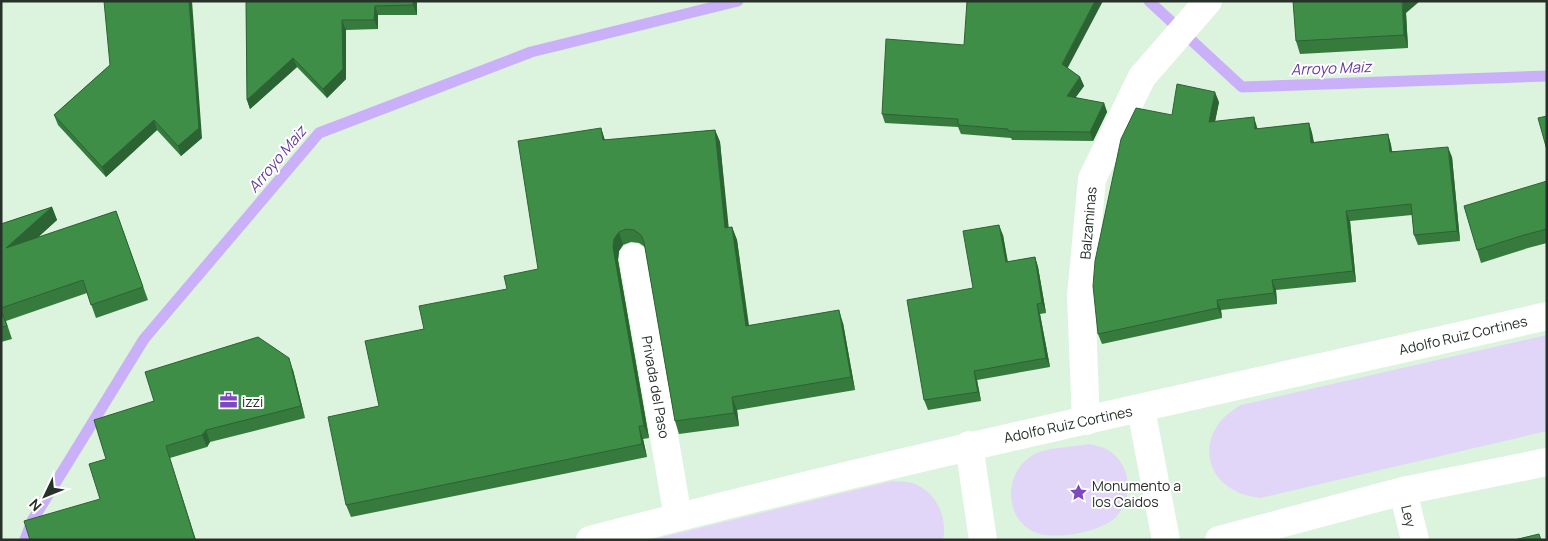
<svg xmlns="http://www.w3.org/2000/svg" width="1548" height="541" font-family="Manrope,sans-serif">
<rect width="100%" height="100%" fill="#dcf3dd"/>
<g fill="#e1d6f8">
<path d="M1547,335V431L1260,498C1202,492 1191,432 1241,405Z"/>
<path d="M1090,444C1096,446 1103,447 1108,450C1131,464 1134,496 1117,516C1103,532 1053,541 1034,532C1001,516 1005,467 1037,453C1052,447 1074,447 1090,444Z"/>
<path d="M892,481C898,482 906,481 912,483C935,490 948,516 943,540H650Z"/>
</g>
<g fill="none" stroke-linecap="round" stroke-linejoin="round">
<g stroke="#cab0f9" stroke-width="11">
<path d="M1149,1L1242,87L1547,76"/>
<path d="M25,540L32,521L144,339L319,133L531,52L738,1"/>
</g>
<g stroke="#fff" stroke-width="28">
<path d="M633,257L678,517"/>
<path d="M1086,421L1081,296L1092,179L1142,77L1208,1"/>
<path d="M969,445L983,540"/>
<path d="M1403,491L1415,540"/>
</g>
<g stroke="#fff" stroke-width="28">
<path d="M1141,409L1166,540"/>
<path d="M590,540C907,457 1228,389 1547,316"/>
<path d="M1219,540L1403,491L1547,462"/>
</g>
</g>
<g fill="#367a3e">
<path d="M246,1H417V15H378V29L346,30V79L327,98L297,67L250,109L247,100Z"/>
<path d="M1406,13L1408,48L1300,54L1296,41Z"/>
<path d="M110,65L202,138L181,156L157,130L106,177L58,125L54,115Z"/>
<path d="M1067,68L1080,77L1084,86L1075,98L1104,103L1107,112L1093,141L1012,140L1011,138L961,134L958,127L885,123L882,114Z"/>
<path d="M1219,102L1215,121L1257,127V129L1309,123L1312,133L1314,142L1388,134L1391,145L1392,151L1452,157L1460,241L1418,245L1414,235L1412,215L1350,221L1356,282L1276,290L1277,304L1221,310L1222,318L1102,344L1098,334L1172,115Z"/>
<path d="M601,128L605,140L715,130L720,142L728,228L732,227L737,240L749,325L843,323L855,390L737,410L739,426L679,434L675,421L645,247L639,243L631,242L623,245L619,251L618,260L649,438L643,439L647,457L351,517L346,505L379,406L424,329L507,289L538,269Z"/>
<path d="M1547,181V243L1528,248L1481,263L1477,250Z"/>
<path d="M52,207L57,220L37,238L116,211L148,300L96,318L87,293L6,321L12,339L1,342V224Z"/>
<path d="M1003,235L1008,262L1035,257L1038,267L1046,313L1040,314L1050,367L977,380L981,401L928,410L924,400Z"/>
<path d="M293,370L305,418L210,442L207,447L170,458L100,499L106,459L154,401Z"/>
</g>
<g fill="#2c6332">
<path d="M189,1H192L202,138L181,156L178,146Z"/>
<path d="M413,1H417V15L413,5Z"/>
<path d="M1095,1H1103L1065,73L1062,64Z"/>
<path d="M1402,1H1420L1406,13L1408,48L1404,35Z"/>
<path d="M375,6L378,15V29L374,20Z"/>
<path d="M342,20L346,30V79L327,98L323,89Z"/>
<path d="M293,58L297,67L250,109L247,100Z"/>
<path d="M1080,77L1084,86L1070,105L1067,96Z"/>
<path d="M1215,92L1219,102L1213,132L1209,122Z"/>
<path d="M1104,103L1107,112L1093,141L1090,132Z"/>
<path d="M1254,117L1257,127L1259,139L1255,129Z"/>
<path d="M154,120L157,130L106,177L102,167Z"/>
<path d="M1309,123L1312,133L1315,153L1311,143Z"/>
<path d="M601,128L605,141L603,140Z"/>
<path d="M715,130L720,142L730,240L725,228Z"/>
<path d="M1388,134L1391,145L1393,162L1390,152Z"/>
<path d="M1448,147L1452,157L1460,241L1457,231Z"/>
<path d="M52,207L57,220L11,262L6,248Z"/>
<path d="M1346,211L1350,221L1356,282L1353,271Z"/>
<path d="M999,225L1003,235L1009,272L1006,262Z"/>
<path d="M732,227L737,240L750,338L746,326Z"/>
<path d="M619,232L623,245L619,251L618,260L649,438L644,426L613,247L614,239Z"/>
<path d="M1035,257L1038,267L1046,313L1042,303Z"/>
<path d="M1272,280L1276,290L1277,304L1274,293Z"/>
<path d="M1217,300L1221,310L1222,318L1218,308Z"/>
<path d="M1037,304L1040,314L1050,367L1046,358Z"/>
<path d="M839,310L843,323L855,390L851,377Z"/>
<path d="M289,358L293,370L305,418L301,406Z"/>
<path d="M974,371L977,380L981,401L978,392Z"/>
<path d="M732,397L737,410L739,426L734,413Z"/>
<path d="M639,426L643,439L647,457L642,444Z"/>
<path d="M206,430L210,442L207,447L202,435Z"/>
<path d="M166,446L170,458L196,540H195Z"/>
</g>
<g fill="#3f8e48" stroke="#2c6332">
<path d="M104,1H189L199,128L178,146L154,120L102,167L54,115L110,65Z"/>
<path d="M246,1H413V5L375,6L374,20H342L343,69L323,89L293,58L247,100Z"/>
<path d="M967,1H1095L1062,64L1080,77L1067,96L1104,103L1090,132L1008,131V129L958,125V119L882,114L886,39L964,45Z"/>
<path d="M1293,1H1402L1404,35L1296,41Z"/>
<path d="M1177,84L1215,92L1209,122L1254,117L1255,129L1309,123L1311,143L1388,134L1390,152L1448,147L1457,231L1414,235L1411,204L1346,211L1353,271L1272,280L1274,293L1217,300L1218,308L1098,334L1093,286L1095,261L1121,139L1136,108L1172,115Z"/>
<path d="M1547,116V150L1538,118Z"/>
<path d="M601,128L603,140L715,130L725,228L732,227L746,326L839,310L851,377L732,397L734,413L675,421L644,242L641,235L634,230L626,229L619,232L614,239L613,247L644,426H639L642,444L346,505L328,417L379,406L365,341L424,329L419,306L507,289L504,276L538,269L518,141Z"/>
<path d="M1547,181V229L1524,235L1477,250L1464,206Z"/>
<path d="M52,207L6,248L116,211L143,287L91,305L83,280L1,308V224Z"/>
<path d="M999,225L1006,262L1035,257L1042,303L1037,304L1046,358L974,371L978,392L924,400L907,300L973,288L963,231Z"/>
<path d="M1,310L7,326L1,327Z"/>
<path d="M258,337L289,358L301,406L206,430L202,435L166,446L195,540H30L24,521L100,499L89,464L106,459L94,420L154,401L145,372Z"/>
<path d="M1539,534L1541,540H1514Z"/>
</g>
<defs>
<symbol id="office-bare" viewBox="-9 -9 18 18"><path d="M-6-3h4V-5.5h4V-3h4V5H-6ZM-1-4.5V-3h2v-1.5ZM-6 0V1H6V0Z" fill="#7d48c0" stroke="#fff" stroke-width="2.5" paint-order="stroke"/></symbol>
<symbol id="sight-bare" viewBox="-9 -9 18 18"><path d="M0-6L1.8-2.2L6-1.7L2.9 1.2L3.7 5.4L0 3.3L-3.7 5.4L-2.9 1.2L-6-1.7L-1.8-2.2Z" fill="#7d48c0" stroke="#fff" stroke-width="2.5" paint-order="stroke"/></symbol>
</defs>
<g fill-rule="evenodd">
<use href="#office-bare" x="216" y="388" width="25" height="25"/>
<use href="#sight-bare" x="1066" y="480" width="25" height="25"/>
</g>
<g text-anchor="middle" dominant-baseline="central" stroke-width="4" stroke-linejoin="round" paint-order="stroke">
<g font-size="14" fill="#283129" stroke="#fff">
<text transform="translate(1088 223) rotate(-85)">Balzaminas</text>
<text transform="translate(1463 335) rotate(-13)">Adolfo Ruiz Cortines</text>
<text transform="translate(656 387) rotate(80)">Privada del Paso</text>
<text transform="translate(1068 424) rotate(-12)">Adolfo Ruiz Cortines</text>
<text transform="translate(1409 516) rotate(76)">Ley</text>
</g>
<g font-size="14" fill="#283129" stroke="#fff" text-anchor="start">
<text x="242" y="401">izzi</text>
<text x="1092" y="485">Monumento a<tspan x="1092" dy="16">los Caidos</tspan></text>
</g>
<g font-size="15" font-style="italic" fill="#66389f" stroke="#fff">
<text transform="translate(1331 68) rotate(-2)">Arroyo Maiz</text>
<text transform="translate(277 159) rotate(-50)">Arroyo Maiz</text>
</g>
</g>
<rect width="1548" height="541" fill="none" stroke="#283129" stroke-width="5"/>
<g transform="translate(45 496) rotate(227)" stroke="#ffffff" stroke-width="4" paint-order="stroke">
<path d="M0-4L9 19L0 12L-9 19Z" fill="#283129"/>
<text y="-8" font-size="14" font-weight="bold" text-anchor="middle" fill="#283129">N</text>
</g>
</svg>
